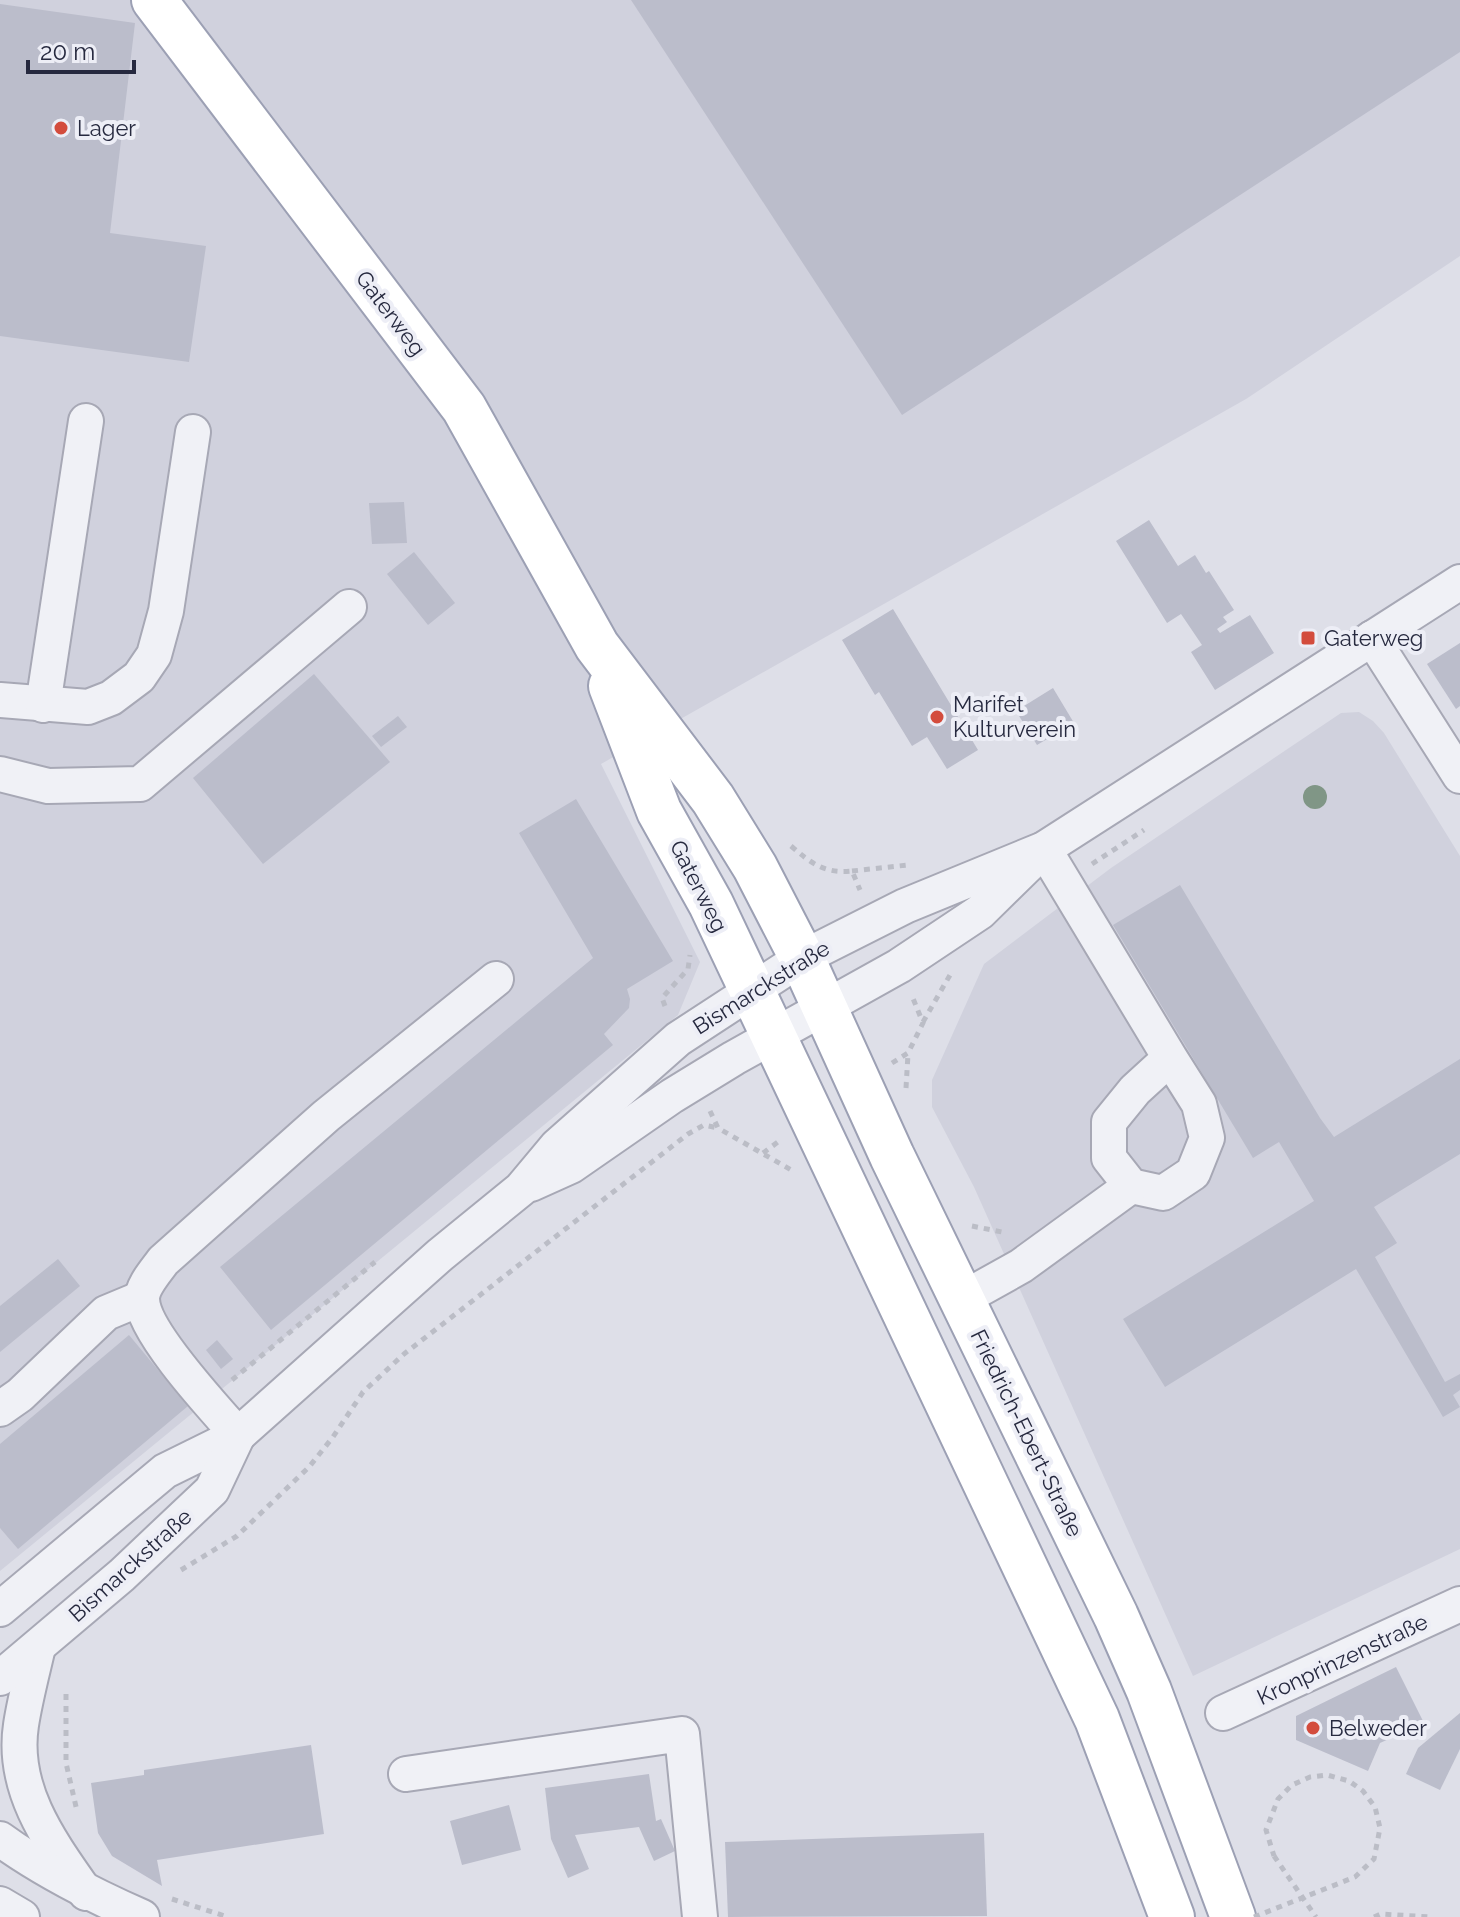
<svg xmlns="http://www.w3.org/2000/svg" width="1460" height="1917" font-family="Raleway,sans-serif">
<rect width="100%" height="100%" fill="#dedfe8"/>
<g fill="#d0d1dd">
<path d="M0,0H1460V256L1246,399L601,764L700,962L678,1015L0,1571Z"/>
<path d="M1359,712L1373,721L1384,733L1460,856V1549L1193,1676L974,1187L932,1107V1080L984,964L1111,868L1341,713Z"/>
</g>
<g fill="#bbbdcb">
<path d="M631,0H1460V52L902,415Z"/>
<path d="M0,4L135,23L110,233L206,246L189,362L0,336Z"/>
<path d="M404,502L407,543L372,544L369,503Z"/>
<path d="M1149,520L1178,566L1195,555L1206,573L1209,571L1234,610L1223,617L1227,622L1217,629L1220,633L1250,615L1274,653L1215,690L1191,652L1202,645L1181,614L1167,623L1116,541Z"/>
<path d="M414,552L455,603L428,625L387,574Z"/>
<path d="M893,609L978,750L947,769L927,737L912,746L879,692L875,695L842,640Z"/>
<path d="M1460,643V706L1456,709L1427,664Z"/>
<path d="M314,674L390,762L263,864L193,778Z"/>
<path d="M1053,688L1074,723L1037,745L1016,711Z"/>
<path d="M398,716L407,727L381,747L372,736Z"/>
<path d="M576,799L673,961L627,989L630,999L629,1008L604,1034L613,1045L271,1330L220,1267L593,958L519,833Z"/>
<path d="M1180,885L1320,1118L1334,1137L1460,1059V1154L1374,1207L1397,1243L1375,1257L1445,1382L1460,1374V1390L1453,1395L1460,1407L1443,1417L1356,1269L1165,1387L1123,1319L1314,1201L1279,1142L1253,1158L1113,925Z"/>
<path d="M58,1259L80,1286L0,1352V1306Z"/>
<path d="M129,1335L188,1406L18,1549L0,1528V1444Z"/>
<path d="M217,1340L233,1359L221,1369L206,1350Z"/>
<path d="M1396,1667L1424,1723L1380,1743L1368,1771L1296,1740V1716Z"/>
<path d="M1460,1713V1749L1440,1790L1406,1774L1418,1748Z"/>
<path d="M311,1745L324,1834L157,1860L162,1886L112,1856L98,1833L91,1783L144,1775V1770Z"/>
<path d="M649,1774L656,1821L661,1819L675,1851L654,1861L639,1827L575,1835L589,1869L568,1878L551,1839L545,1788Z"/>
<path d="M509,1805L521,1850L462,1865L450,1821Z"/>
<path d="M984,1833L987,1916L728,1917L725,1842Z"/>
</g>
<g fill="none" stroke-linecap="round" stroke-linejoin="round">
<defs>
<g id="minor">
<path d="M1372,638L1460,776"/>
<path d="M0,700L88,707L111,698L139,677L154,655L166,611L193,432"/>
<path d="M43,705L86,421"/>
<path d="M0,774L48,786L140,784L349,607"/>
<path d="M1044,849L1170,1058L1135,1090L1109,1122V1158L1131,1186L1163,1193L1193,1173L1207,1138L1199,1104L1170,1058"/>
<path d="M531,1184L571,1166L672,1096L734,1058L899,966L980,912L1032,861"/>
<path d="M962,1299L1021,1266L1131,1186"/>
<path d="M0,1409L20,1395L106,1313L142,1298"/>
<path d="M238,1435C215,1409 143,1332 142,1299C142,1286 156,1271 163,1261L326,1116L496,979"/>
<path d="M0,1609L165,1471L238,1435L440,1255L521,1189L557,1146L678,1039L802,958L905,906L1044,849L1460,582"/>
<path d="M38,1647C32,1673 25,1699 21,1725C11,1790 51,1843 86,1893"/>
<path d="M0,1678L122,1575L212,1490L238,1435"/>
<path d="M1223,1713L1460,1604"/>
<path d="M406,1774L682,1734L700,1917"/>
<path d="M0,1839C44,1871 92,1895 142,1917"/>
<path d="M0,1904L22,1917"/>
</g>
<g id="major">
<path d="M154,0L464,408L597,646L713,799L755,867L802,958L892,1156L1116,1616L1149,1691L1233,1917"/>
<path d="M611,686L659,811L711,904L1097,1719L1172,1917"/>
</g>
</defs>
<use href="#minor" stroke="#a7a8b5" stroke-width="38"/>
<use href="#major" stroke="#9ca0b4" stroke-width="48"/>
<g stroke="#bbbdc6" stroke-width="5" stroke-dasharray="6 6" stroke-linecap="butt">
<path d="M791,846C811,863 824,874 852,871L860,890"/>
<path d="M1092,864L1144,830"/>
<path d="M852,871L908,865"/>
<path d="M665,1006L662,998L688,969L690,955"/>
<path d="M923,1022L950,975"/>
<path d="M892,1063L908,1053L923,1023L912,996"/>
<path d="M906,1088L908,1054"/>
<path d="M710,1111L718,1128L793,1171"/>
<path d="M763,1153L782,1139"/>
<path d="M972,1226L1007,1233"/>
<path d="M232,1380L375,1262"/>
<path d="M181,1570L237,1536L309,1467L333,1437L363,1392L404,1354L688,1134L704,1125L718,1128"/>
<path d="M66,1694V1763L77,1811"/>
<path d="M1274,1856L1316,1917"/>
<path d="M172,1899L228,1917"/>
<path d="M1374,1917L1381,1914L1431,1917"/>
</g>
<use href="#minor" stroke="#f0f1f6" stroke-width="34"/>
<use href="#major" stroke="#fff" stroke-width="44"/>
<path stroke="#bbbdc6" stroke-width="5" stroke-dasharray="6 6" stroke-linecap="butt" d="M1254,1917L1355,1877L1374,1859L1380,1828L1375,1807L1363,1791L1349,1781L1327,1775L1310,1777L1292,1785L1278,1799L1266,1830L1274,1856"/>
</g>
<circle fill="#809686" cx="1315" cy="797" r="12"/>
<g fill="#d34c3d" stroke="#edeef6" stroke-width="3">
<circle cx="61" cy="128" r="8"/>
<rect x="1300" y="630" width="16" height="16" rx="4"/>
<circle cx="937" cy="717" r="8"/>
<circle cx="1313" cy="1728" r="8"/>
</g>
<g text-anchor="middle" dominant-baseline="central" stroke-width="8" stroke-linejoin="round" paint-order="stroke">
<g font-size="22" fill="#26293f" stroke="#edeef6" text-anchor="start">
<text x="77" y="128">Lager</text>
<text x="1324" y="638">Gaterweg</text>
<text x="953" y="704">Marifet<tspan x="953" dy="25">Kulturverein</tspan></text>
<text x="1329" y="1728">Belweder</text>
</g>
<g font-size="22" fill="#26293f" stroke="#edeef6">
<text transform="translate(391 313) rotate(53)">Gaterweg</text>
<text transform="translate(699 886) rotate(63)">Gaterweg</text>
<text transform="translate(761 987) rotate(-32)">Bismarckstraße</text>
<text transform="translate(1027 1433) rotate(64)">Friedrich-Ebert-Straße</text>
<text transform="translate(130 1565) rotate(-42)">Bismarckstraße</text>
<text transform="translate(1342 1659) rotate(-25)">Kronprinzenstraße</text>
</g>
</g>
<path d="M28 60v12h106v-12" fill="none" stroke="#26293f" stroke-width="4"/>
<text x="40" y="60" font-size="24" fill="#26293f" stroke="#edeef6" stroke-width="6" paint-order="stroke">20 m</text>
</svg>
